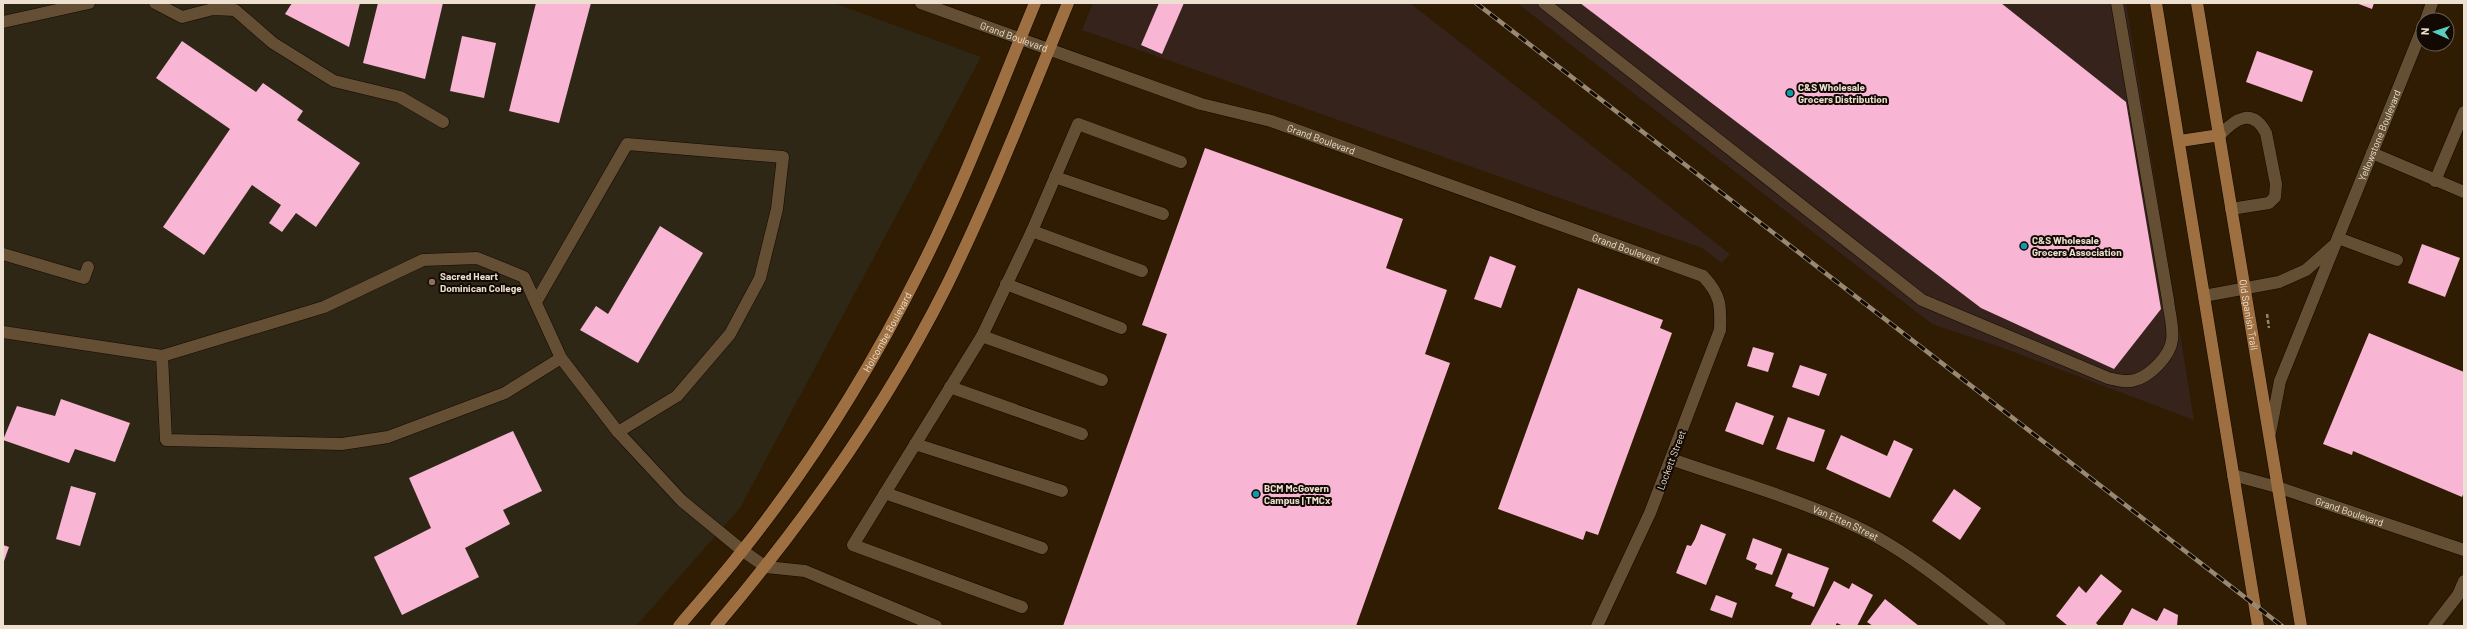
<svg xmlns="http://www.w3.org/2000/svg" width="2467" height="629" font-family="Barlow,sans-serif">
<rect width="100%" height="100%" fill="#2f1c02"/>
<g fill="#35231c">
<path d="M1093,3H1410L1730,254L1722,263L1702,248L1082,30Z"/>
<path d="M1517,3H2126L2194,420L2000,347L1932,324Z"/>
</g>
<path fill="#2e2716" d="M3,3H834L981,57L740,508L636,626H3Z"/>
<g fill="#f8b6d4">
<path d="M292,3H360L349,47L285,14Z"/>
<path d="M378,3H443L425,79L363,63Z"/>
<path d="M536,3H591L559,123L509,111Z"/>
<path d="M1159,3H1184L1162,54L1141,45Z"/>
<path d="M1580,3H2001L2126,102L2161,309L2114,369L1981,308Z"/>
<path d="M2356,3H2374L2372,9Z"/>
<path d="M462,36L496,43L484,98L450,91Z"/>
<path d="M182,41L256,92L263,83L303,111L297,120L360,163L316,227L296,213L282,232L269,223L281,205L252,185L204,255L163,227L230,129L156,78Z"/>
<path d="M2257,51L2313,71L2302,102L2246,82Z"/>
<path d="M1205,148L1403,219L1386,268L1447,290L1425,354L1450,363L1356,626H1063L1167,334L1142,325Z"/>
<path d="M660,226L703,253L638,363L580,330L596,306L608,314Z"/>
<path d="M2422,244L2460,258L2445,297L2408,283Z"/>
<path d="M1490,256L1516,266L1501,308L1474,299Z"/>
<path d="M1578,288L1663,320L1660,328L1672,333L1598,535L1586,531L1583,540L1498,509Z"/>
<path d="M2369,333L2464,372V492L2462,497L2353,451L2352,455L2323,444Z"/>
<path d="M1753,347L1774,353L1768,372L1747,366Z"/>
<path d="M1800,365L1827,374L1819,396L1792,387Z"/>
<path d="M61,399L130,423L115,462L75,449L69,463L3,440L17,406L55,416Z"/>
<path d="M1736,402L1774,416L1763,445L1725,431Z"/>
<path d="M1788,417L1825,430L1814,462L1776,449Z"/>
<path d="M513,431L542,491L503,510L510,524L465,548L479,577L402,615L374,557L431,528L409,478Z"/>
<path d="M1841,435L1887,456L1894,440L1913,449L1890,498L1826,469Z"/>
<path d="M71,486L96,493L80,546L56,539Z"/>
<path d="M1954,489L1981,508L1960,540L1932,521Z"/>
<path d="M1701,524L1726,534L1706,585L1676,573L1687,545L1691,546L1695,539Z"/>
<path d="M1753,538L1782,549L1772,575L1755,569L1757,564L1746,559Z"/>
<path d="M3,545L9,547L3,564Z"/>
<path d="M1788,553L1829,568L1814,607L1791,598L1793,593L1775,586Z"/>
<path d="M2101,574L2122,591L2096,623L2099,626H2068L2056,616L2079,586L2086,593Z"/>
<path d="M1834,581L1849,589L1852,583L1873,595L1857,626H1843L1837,623L1835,626H1810Z"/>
<path d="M1716,595L1737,603L1732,618L1710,610Z"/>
<path d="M1885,599L1919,626H1873L1867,622Z"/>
<path d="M2132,608L2157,621L2164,608L2178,615L2177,626H2122Z"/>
</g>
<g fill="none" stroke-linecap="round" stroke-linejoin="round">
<defs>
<g id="minor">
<path d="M155,3L182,17L213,9L235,10L273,43L334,81L400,97L443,122"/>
<path id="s1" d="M921,3L1201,104L1271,121L1703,276C1721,295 1721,306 1720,330L1650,513L1597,626"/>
<path d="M1544,3L1922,300L2108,378C2117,380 2126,383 2135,380C2150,376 2170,356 2172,340C2174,328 2169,312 2168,300L2117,3"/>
<path d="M2426,20L2432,3"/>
<path d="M3,22L89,3"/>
<path d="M2220,135C2235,119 2252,107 2266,133L2276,184L2275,197L2269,203L2231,209"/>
<path d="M2372,153L2464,192"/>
<path d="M1055,177L1163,214"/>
<path d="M2435,181L2464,112"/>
<path d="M1032,231L1142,271"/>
<path d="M2338,238L2397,260"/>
<path d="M3,254L84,278L88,267"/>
<path d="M1006,284L1121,328"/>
<path d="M2204,296L2279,282L2306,270L2333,246"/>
<path d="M536,302L627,144L783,157L777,209L760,278L730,334L677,396L618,432"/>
<path d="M3,332L162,356L324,307L423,260L477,258L524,277L561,358L618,432L682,501L743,551L766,567L805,571L936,626"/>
<path d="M982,336L1102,380"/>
<path d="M162,356L166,440L342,444L388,437L505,393L561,358"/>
<path d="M950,387L1082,434"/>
<path id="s2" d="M2270,433L2280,381L2423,27"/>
<path d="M915,444L1062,491"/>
<path id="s3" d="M1671,459C1739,483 1811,502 1875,536C1920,561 1960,595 2000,626"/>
<path id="s4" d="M2233,475L2277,487L2464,550"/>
<path d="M885,493L1042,548"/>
<path d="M1022,607L853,545L982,336L1032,231L1078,124L1181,162"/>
<path d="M2434,626L2458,595L2464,581"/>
</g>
<g id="major">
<path d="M2156,3L2258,626"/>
<path id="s5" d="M2197,3L2301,626"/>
<path d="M2180,141L2220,135"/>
<path id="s6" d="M679,626C700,601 722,577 742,551C811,465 871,368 920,270C964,184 998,92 1035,3"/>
<path d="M716,626C805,521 885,409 947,285C992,193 1029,98 1068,3"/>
</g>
</defs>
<use href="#minor" stroke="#140700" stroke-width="13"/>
<use href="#major" stroke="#140700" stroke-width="13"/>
<path stroke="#93836f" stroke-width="2.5" stroke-dasharray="4 2" stroke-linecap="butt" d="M2267,314L2269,328"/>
<use href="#minor" stroke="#644f34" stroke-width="12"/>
<use href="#major" stroke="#9e7041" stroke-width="12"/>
<defs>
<path id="rail" d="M1476,3L2282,626"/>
</defs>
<use href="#rail" stroke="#988874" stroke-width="4.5"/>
<use href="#rail" stroke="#110902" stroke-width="3" stroke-dasharray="9" stroke-linecap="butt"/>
</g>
<g fill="#0f9aa8" stroke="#110902" stroke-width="1.5">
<circle cx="1790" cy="93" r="4"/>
<circle cx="2024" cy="246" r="4"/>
<circle cx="1256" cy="494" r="4"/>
</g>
<circle fill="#8d6e63" stroke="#110902" stroke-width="1.5" cx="432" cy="282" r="4"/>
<g text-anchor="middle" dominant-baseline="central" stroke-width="4" stroke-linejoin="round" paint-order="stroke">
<g font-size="10" fill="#ede0d1" stroke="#110902">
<text stroke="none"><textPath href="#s1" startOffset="99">Grand Boulevard</textPath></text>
<text stroke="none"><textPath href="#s2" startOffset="318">Yellowstone Boulevard</textPath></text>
<text stroke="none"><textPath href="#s1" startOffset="423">Grand Boulevard</textPath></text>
<text stroke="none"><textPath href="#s1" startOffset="747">Grand Boulevard</textPath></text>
<text stroke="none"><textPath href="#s5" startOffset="316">Old Spanish Trail</textPath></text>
<text stroke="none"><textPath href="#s6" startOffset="361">Holcombe Boulevard</textPath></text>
<text transform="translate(1671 460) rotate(-69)">Lockett Street</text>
<text stroke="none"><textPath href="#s4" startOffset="122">Grand Boulevard</textPath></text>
<text stroke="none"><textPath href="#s3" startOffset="186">Van Etten Street</textPath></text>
</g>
<g font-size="10" font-weight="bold" fill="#ede0d1" stroke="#110902" text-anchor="start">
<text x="1798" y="87">C&amp;S Wholesale<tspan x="1798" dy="12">Grocers Distribution</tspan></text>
<text x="2032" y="240">C&amp;S Wholesale<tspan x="2032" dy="12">Grocers Association</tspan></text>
<text x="440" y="276">Sacred Heart<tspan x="440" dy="12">Dominican College</tspan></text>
<text x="1264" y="488">BCM McGovern<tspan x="1264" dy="12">Campus | TMCx</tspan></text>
</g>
</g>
<rect width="2467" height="629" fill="none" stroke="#ede0d1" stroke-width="8"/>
<g transform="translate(2435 32) rotate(273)"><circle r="19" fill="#110902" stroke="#695f55"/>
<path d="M0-3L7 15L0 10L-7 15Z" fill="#58cec0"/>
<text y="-6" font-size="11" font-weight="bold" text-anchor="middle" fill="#ede0d1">N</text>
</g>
</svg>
